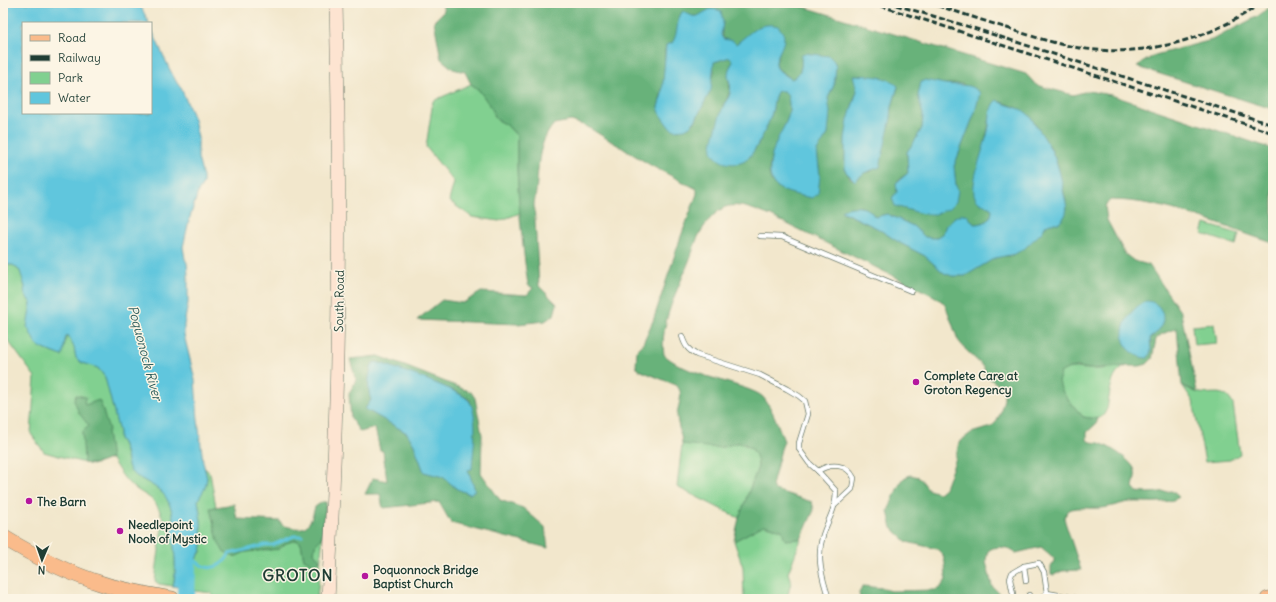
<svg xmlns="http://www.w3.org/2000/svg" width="1276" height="602" font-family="Delius,sans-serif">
<rect width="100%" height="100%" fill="#fcf5e5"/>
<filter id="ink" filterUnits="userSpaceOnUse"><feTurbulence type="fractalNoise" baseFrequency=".025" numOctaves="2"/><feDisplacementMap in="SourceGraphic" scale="8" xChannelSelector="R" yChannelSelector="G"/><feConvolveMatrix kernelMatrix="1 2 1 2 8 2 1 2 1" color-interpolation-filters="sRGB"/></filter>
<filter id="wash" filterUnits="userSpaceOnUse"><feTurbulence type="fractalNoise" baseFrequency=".012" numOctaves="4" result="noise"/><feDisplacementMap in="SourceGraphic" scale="16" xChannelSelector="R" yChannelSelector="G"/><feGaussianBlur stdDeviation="0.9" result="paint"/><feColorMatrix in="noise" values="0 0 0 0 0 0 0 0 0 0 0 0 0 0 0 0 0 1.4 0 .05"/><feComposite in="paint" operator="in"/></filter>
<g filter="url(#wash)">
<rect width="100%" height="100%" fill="#f2e7cc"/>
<g fill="#81d090" stroke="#508662">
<path d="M471,84L479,90L493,109L496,119L507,125L517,136V170L520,213L499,221L472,217L449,201L454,182L426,147L433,101Z"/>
<path d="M1205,224L1239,234L1236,245L1202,234Z"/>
<path d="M3,261L9,265H13L20,271L23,278L27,298L31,303C29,320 26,339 44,349C49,352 56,353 62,356L67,334L74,347L76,358L79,361L98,368L105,377L119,432V439C127,448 125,466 133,473C142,481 157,485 165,496C169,502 173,512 173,519C173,524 171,529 172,535C175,551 177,571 173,586L159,584L155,581L163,519C155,496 149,499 132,486C123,479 117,467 111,458L99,463L92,465L44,452L31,434L35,377L3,334Z"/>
<path d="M1214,324L1217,343L1194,345L1192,326Z"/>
<path d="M1127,366C1102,375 1115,413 1099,418C1095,419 1088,418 1083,417C1073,404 1055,391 1059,373C1070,365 1078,369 1089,369C1102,370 1115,367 1127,366Z"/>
<path d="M1182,385C1186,387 1191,391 1196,392C1212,397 1223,386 1233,404L1240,454L1230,460L1205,462L1193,401Z"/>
<path d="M738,442C751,447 759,452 758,467L739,518L677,487L682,444L723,447Z"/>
<path d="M205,468L210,473L216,507L211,508L234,557L245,552L279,549L286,543L296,540L301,543L304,559L320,560L314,553L315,545L321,539L326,502L317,599H226L212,597V593L195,591L191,582V573L194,562L201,552V521L198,500L206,484L207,478Z"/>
<path d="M763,525L782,530L786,539H801L788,573L791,582L787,599L762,598L744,599L743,567L734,541Z"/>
</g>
<g fill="#68b27a" stroke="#447857" fill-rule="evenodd">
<path d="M442,3H791L1026,74L1036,85L1073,95L1088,91L1111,95L1273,149V243C1220,226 1166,200 1110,200L1105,206L1107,220L1125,254L1134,261L1149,265L1181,313L1197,392L1182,385L1177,328L1162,334L1156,339L1152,359L1147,364L1140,366H1127L1090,369L1077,367L1069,368L1060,373C1055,391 1073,404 1083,417L1098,419L1096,424L1087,432V440C1091,443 1094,442 1099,443C1109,446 1133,461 1135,471C1136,476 1134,482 1133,487L1137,492L1147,493L1172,491L1179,497C1169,505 1143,501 1130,502C1120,503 1110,508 1100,508C1090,509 1078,506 1069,510L1064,517L1065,522L1081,570L1062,571L1054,575L1051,574V566L1054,561V558L1041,547L1016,553L1007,548L1000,547L993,548L989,550L987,553L986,562L992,586L998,592L999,599H863L860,598L859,593L863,586L882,588L890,591L935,590L940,588L946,580L945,563L943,555L937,549L907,542L892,528L888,511L898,487L904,478L910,475L919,477L929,490L939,493L945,488L955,461L959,442L971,433L991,427L997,421L1000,414L1004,399V394L1000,386L989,378L985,374L984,367L965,349L958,340L948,312L944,303L934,296L771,216C757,211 737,201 723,208C713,214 706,223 700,233C695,241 693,252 689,261C678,290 659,323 664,355C680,368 701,375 720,380C730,384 756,390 763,397C773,409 778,426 784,441L781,449L772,486L775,490L812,502L814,510L801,539L785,540L782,530L764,525L734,541L739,518L758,467C758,455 752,444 739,443C734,442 729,446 724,447C713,449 694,445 682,444C682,434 677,425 677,415C678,404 685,393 676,385L639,370L636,367L637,350L642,345L653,321L680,239L697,194V189L652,166L586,126L571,121L554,124C534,147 540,176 534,204L539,286L557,304L554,315L545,321L518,324L417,320L442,300L463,303L481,292L527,295L533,288L528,285C521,236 516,185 517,136L507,125L496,119L492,109L479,90L471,84L465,72L453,69L441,59L434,21L444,11ZM708,11L723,22C721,42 721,36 736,44L760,26L780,50L776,63L778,69L792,79C802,74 802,65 801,55L808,53L815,55L829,56L834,61L836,67L834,85L828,98V134L817,151L820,176L802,196C793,193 784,192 776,186C757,173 783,132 788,117C790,110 790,95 784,91H778C773,97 774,105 772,113C768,125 755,156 743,162L723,105C738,86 721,78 733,62L732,59L730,57L714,62C712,66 714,67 714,71C714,77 698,117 695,122C690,127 684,129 678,130L658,107C662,94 664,80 665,67C665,59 664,52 666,45L672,43L676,37L681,13C693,17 697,18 708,11ZM854,75L885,79L898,87L892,106L891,118L872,171L864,173L858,179H851L846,172L845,168V138L854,99L857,91ZM937,82L941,84H963L975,112L954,166L956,186L958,190L908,209L899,207L892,198L897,192L898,180L908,173L907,152L916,139L922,128L923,115L918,95ZM1001,102L1016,107L1029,115L1051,148L1058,166L1066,201L1058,223H1050L1046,225L1042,232L1011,256H1003L995,258L965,276H952L944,273L925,256L900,243L877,228L842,212C858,206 863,203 875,217L887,214L913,226L925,237L932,238H936L943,233L946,225L967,215L974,224C984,224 992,221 992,209L984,204L974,185C980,160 988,135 991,109ZM1133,310L1154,335L1150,338L1151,343L1125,324Z"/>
<path d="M1273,5V109L1144,69L1137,66L1155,55L1212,40L1258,16Z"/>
<path d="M379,356L471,392L475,398L482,435L481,473L500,500L523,508L545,527L548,548L451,523L439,502L383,508L380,494H365L373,478L387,481L383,451L380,450L375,428L360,432L351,419L349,394L356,380L350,359ZM376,362L380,363L457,392L470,400L468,470L475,490L470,494L457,489L443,477L424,472L414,445L407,433L365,409L371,400C369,389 367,374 373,363Z"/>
<path d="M76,395L86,397L84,401L85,405L99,400C104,409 104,419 109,429L107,432L111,458C101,463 94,465 83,463L84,459L82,432L89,426L79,413L74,400Z"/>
<path d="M322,502H326L321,539L315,545L314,553L320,560L314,565L304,559L301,543L296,540L286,543L279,549L245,552L234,557L223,551L218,541L210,508L234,504L237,519L280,521L282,525C305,532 309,529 315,507Z"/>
</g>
<g fill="#60c6dd" stroke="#408288">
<path d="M3,3H139L149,23H23V113H151V28L169,68L177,83L181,88L194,119L198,138V158L203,177V184L198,192L189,220L183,247L185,259L187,263L188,275V303L184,325V335L195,380L198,420L203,462L207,478L205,488L198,500L201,521L202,547C201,552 198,555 196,559C189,570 190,580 195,591L173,586C177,571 175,551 172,535C171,529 173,524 173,519C173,512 169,502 165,496C158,486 141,480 132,473C125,466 128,448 119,439V432L105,377L98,368L82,363L76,358L74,347L67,335C63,342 65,350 62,356C53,352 43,350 36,344C35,343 29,329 27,327L31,303L25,295L24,291L25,287L20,271L13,265H9L3,261Z"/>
<path d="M711,9L718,10L721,11L723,22L721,35L723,39L733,41L736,44C751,33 758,21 778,26C781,30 784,33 784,38C784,50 768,63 781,72C785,75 788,77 792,79C802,74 802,65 801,55L804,53L829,56L834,61L836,67L834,85L828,98L830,112L828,134L817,151L820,176L818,194L812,198C802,196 784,193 777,187C763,177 773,148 779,136C782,130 786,123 788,117C790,110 790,95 784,91H778C773,97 774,105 772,112C770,122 754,155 746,160C740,165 732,164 726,163C720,162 714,156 712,151C710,146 720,114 723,107C724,102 729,99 730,93C733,79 722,78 733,62L730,57L714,62L711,90L695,121L690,126L685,129L675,130L669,127L661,116L658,107L662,94L666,45L672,43C679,34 675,20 683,11C699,21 696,15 711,9Z"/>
<path d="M853,75C868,76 887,75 898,86L892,106L891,118L880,167L864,173L855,181L846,172L845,168V138L848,120L857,91Z"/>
<path d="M925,80C930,81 935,82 940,83C954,87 969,81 980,93L975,112L954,166L956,186L958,190L956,202L950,208L936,214H923L895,206L892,198L897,192L896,183L908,173L907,152L916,139L922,128L923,115L918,95L921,82Z"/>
<path d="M997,100C1005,106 1019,106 1028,114C1031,117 1034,123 1037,127C1051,146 1060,166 1063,189C1064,197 1068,205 1066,213C1065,217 1061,221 1059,223H1050L1046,225L1042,232L1024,249L1015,254L995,258L965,276H952L944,273L925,256L900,243L877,228L841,211C849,206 860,205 869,210C871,211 873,215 875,217L887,214L913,226L925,237L932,238H936L943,233L946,225L955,217L962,214L967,215L974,224C984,224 992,221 992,209C986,204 978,205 975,197C969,185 985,145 988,131C990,124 989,116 991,110C992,105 994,102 997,100Z"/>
<path d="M1146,301C1159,301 1167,315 1161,326C1159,331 1154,335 1150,338L1151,351L1148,358C1141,358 1136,356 1131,351C1113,336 1128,309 1146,301Z"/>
<path d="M376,362L380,363C395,368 464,391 470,402C479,419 473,450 472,469L468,470L475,490L470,494L457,489L443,477L424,472L414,445L407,433L365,409L371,400C367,390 368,373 373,363Z"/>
</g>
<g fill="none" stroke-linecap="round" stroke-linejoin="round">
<path stroke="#60c6dd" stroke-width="3" d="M193,558C196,561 200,566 206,567C215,570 226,562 229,554L265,545H273L294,536H302"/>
<path stroke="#60c6dd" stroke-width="18" d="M186,599L187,564"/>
</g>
</g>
<g filter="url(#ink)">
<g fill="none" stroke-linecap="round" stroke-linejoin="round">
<defs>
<g id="service">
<path d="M760,236L782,237L911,291"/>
<path d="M682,336C685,346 688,350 697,355L760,375L787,389L799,396L805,401L808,414L799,443V449L809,463L818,471L836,491C836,510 828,519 823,535C816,557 822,578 829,599"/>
<path d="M818,471C830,463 847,463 854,478L852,489L835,505"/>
<path d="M1024,566L1026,581"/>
<path d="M1047,593L1081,599"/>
<path d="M1029,595L1030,599"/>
<path d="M1014,599L1010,579L1012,573L1024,566L1039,563L1044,572L1047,593"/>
<path d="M1040,599L1047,593"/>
</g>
<path id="secondary" d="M328,599C339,400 341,202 336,3"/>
<g id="primary">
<path d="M3,537C34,556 67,573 103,584C125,591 149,595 172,599"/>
<path d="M1268,599L1273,598"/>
</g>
</defs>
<use href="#service" stroke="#697869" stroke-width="6"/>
<use href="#secondary" stroke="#697869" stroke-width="14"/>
<use href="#primary" stroke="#697869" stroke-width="16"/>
<use href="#service" stroke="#fff" stroke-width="4.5"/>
<use href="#secondary" stroke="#fde4d1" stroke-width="13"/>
<use href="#primary" stroke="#fabb8b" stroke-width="15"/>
<g stroke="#1f3d34" stroke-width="3" stroke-dasharray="6 3" stroke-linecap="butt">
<path d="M872,3L1273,133"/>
<path d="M929,3C955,11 981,20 1007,28C1031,36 1055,44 1080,48C1143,58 1210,40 1261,3"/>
<path d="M896,5L973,28L1273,125"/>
</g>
</g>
</g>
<g fill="#b5179e" stroke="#fcf5e5" stroke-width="1.5">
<circle cx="916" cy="382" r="4"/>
<circle cx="29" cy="501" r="4"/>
<circle cx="120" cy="531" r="4"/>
<circle cx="365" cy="576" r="4"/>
</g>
<g text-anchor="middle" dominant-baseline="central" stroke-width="3" stroke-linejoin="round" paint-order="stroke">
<g font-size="12" fill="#1f3d34" stroke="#fcf5e5">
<text transform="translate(339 301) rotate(-89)">South Road</text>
</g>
<g font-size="12" font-weight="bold" fill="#1f3d34" stroke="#fcf5e5" text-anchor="start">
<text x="924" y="375">Complete Care at<tspan x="924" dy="14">Groton Regency</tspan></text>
<text x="37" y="501">The Barn</text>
<text x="128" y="524">Needlepoint<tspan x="128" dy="14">Nook of Mystic</tspan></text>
<text x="373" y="569">Poquonnock Bridge<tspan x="373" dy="14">Baptist Church</tspan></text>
</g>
<g font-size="13" font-style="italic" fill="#2f5f5e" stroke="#fcf5e5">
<text transform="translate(145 353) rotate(75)">Poquonock River</text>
</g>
<g font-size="16" font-weight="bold" letter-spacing="1" fill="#1f3d34" stroke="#fcf5e5">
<text x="298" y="575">GROTON</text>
</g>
</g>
<rect width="1276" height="602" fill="none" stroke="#fcf5e5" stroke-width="16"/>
<rect x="22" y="22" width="130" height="92" fill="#fcf5e5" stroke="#a4ab9e"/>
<rect x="30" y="35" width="20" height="6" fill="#fabb8b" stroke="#a4ab9e"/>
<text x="58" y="42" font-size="12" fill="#1f3d34">Road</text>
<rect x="30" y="55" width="20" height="6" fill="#1f3d34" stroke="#a4ab9e"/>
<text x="58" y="62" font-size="12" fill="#1f3d34">Railway</text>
<rect x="30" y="72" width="20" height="12" fill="#81d090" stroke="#a4ab9e"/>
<text x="58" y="82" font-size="12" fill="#1f3d34">Park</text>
<rect x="30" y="92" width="20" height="12" fill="#60c6dd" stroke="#a4ab9e"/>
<text x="58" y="102" font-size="12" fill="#1f3d34">Water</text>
<g transform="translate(42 560) rotate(182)" stroke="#fcf5e5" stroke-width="3" paint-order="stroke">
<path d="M0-3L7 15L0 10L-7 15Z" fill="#1f3d34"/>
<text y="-6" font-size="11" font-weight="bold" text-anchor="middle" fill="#1f3d34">N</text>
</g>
</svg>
